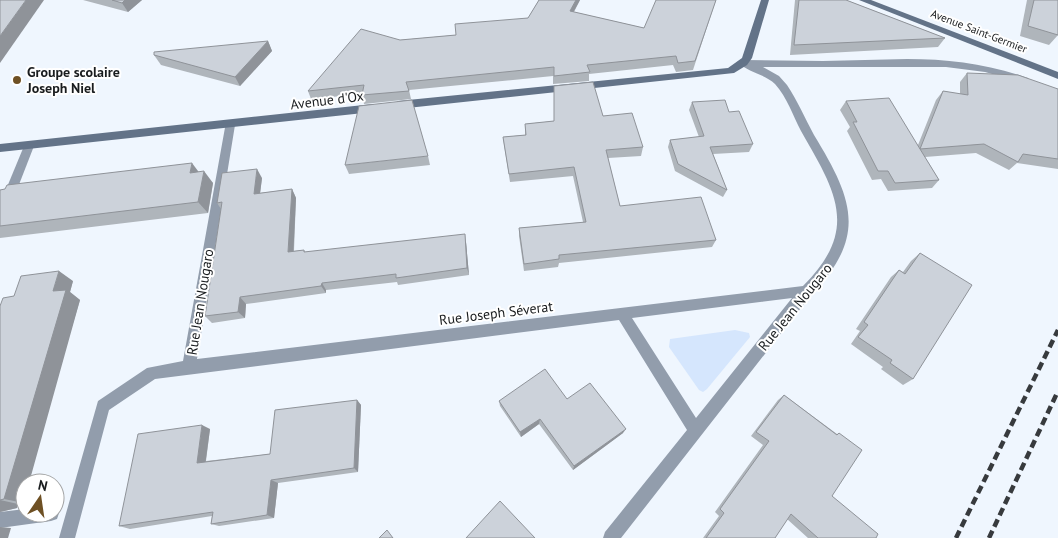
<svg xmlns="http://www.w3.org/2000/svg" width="1058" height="538" font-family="'PT Sans',sans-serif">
<rect width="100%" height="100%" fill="#eff6fe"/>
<path fill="#d5e6fd" d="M735,330L749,333L750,337L707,389L703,392L699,390L669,347L670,339Z"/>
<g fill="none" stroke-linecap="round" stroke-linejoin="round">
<g fill="#929dac" fill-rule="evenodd">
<path d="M907,59C949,59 988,64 1028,78L1029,80L1024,83L985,72L946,67H763L779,76L787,85C797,100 805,118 814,135C853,199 868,236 811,295L621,538H603L605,532L687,430L619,320L155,379L109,410L75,538H59L98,401L147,368L183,361L226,122L230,121L235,125L197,359L803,286C860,229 836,192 801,131C793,116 787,97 775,84C765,74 747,72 739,63L744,60L823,61ZM792,298L696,418L632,318Z"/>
<path d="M29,142L34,146L6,218L4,221L0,223V204L24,146Z"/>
<path d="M55,507L59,513L57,519L51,521L0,528V512L25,509V513H55Z"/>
</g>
<g fill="#637388" fill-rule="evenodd">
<path d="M761,0H769L752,58L747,65L734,73L398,109L393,105L398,101L728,68L742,58Z"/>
<path d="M859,0H871L1058,72V79Z"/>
<path d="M373,104L378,108L373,112L0,152V144Z"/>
</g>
<g stroke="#373a3d" stroke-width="4.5" stroke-dasharray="8 4.5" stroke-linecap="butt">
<path d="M956,538L1058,330"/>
<path d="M989,538L1058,391"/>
</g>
</g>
<g fill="#afb5bb">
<path d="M83,0H142L128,12Z"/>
<path d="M539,0H580L574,12L644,28L716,0L693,70L676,72L673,65L589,74V81L553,84V76L409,90L411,99L364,104L362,94L311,99L308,91L400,40L456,35L528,18Z"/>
<path d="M795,0H846L945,38L938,47L790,55Z"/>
<path d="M1027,0H1058V35L1049,45L1020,36Z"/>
<path d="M268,41L272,51L240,86L161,65L154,55Z"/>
<path d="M967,73L1058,89V169L1017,163L1009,170L976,153L925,157L939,180L932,188L888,191L881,179L872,180L847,131L850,127L840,110L846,101L918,145L936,100L943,91L960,94V82Z"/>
<path d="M554,86L603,116L643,147L641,156L608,158L620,206L716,240L712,247L559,263L558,267L524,271L519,236V228L583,222L573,176L510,182L504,145L503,137L525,135V124L554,121Z"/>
<path d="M692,102L729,112L753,144L749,152L713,154L727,190L723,197L675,171L668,147L670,140L699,137L689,110Z"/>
<path d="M428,156L430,165L349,174L345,165Z"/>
<path d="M199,172L213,183L208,213L0,238V190Z"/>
<path d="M262,178L260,193L292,189L296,198L294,251L304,250L305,252L466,242L469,275L398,285L397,282L326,290V293L246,304L245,318L212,323L205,316L221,209L217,203Z"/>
<path d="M920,253L913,379L903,385L881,369L883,367L851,344L860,331L856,329L891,277L899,270L903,272L911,261Z"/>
<path d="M73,281L70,292L80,300L25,483V499L24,503L18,504L17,508L0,512V306L14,296Z"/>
<path d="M784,395L837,434L839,433L832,496L876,538H808L787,519L775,538H703L719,516L715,512L763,445L751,436L778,400Z"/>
<path d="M567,399L623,433L573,470L539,424L521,437L500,406L499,401Z"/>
<path d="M357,400L361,405L358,472L278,483L274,518L219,526L211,524L212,516L130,529L119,526L210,429L206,461L270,454Z"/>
</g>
<g fill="#8f9399">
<path d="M26,0H44L0,63V36Z"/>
<path d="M125,0H142L128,12L122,3Z"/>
<path d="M576,0H580L569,20L570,11Z"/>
<path d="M268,41L272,51L240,86L235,77Z"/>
<path d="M192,163L201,175L190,173Z"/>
<path d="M257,169L262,178L259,202L254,194Z"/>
<path d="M204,171L213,183L208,213L198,202Z"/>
<path d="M292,189L296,198L293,260L288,252Z"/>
<path d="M465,234L466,242L469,275L467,268Z"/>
<path d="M59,271L73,281L70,292L80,300L29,483H25V499L24,503L4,499L53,291Z"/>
<path d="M322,283L326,290V293L321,286Z"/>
<path d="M240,297L246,304L245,318L238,312Z"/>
<path d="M357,400L361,405L358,472L354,468Z"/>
<path d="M540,419L539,424L521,437L520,432Z"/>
<path d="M202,425L210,429L205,466L197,463Z"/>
<path d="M626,429L623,433L573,470L574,466Z"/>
<path d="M271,480L278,483L274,518L267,515Z"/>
<path d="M0,500L18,504L17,508L0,512Z"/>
<path d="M0,527L11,528L8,538H0Z"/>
</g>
<g fill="#ccd2da" stroke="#8f9399">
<path d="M0,0H26L0,36Z"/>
<path d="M112,0H125L122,3Z"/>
<path d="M539,0H576L570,11L644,28L656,0H716L695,61L678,63L676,56L587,65L590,72L554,76V67L406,82L409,91L362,95L364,85L308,91L361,29L400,40L456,35L455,24L528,18Z"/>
<path d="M799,0H846L945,38L794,45Z"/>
<path d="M1034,0H1058V35L1028,26Z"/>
<path d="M268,41L235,77L154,55V52Z"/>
<path d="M967,73L1018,75L1058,89V159L1023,154L1018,162L984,144L920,149L939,180L895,183L888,171H878L853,122H857L846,101L889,98L920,149L943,91L968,95Z"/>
<path d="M593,82L603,116L632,113L643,147L606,150L620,206L701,197L716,240L559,255V259L524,264L519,228L586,222L574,167L509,174L503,137L526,135L525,124L554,121V86Z"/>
<path d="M412,100L428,156L345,165L359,106Z"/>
<path d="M725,100L729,112L739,111L753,144L710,147L727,190L678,164L670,140L704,136L692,102Z"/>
<path d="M192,163L190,173L204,171L198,202L0,226V190L5,189L7,185Z"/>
<path d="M257,169L254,194L292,189L288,252L304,250V252L465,234L467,268L396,278V274L322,283L321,286L240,297L238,312L205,316L222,202L217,203L222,173Z"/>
<path d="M920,253L972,285L913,379L890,363L892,360L858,337L868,325L864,322L899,270L905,274Z"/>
<path d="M59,271L53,291L66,290L4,499L0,500V306L3,298L14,296L21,276Z"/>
<path d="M545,369L567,399L590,383L626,429L574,466L540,419L520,432L499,401Z"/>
<path d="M784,395L837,435L839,433L862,450L832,496L878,534L876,538H818L791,514L775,538H706L724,513L720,509L769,441L756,432Z"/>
<path d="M357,400L354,468L271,480L267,515L211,524L213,512L119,526L138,434L202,425L197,463L270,454L275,410Z"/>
<path d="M500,501L535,538H466Z"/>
<path d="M387,530L393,538H379Z"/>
</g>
<circle fill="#6e5024" stroke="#fff" stroke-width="2" cx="17" cy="80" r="5"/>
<g text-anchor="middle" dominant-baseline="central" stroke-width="4" stroke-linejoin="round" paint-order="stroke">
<g font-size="11" fill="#191c1e" stroke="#fff">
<text transform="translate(979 31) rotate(21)">Avenue Saint-Germier</text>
</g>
<g font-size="14" font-weight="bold" fill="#191c1e" stroke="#fff" text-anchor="start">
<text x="27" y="72">Groupe scolaire<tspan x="27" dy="16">Joseph Niel</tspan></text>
</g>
<g font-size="14" fill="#191c1e" stroke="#fff">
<text transform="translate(327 100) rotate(-7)">Avenue d'Ox</text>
<text transform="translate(200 302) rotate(-81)">Rue Jean Nougaro</text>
<text transform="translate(795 307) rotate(-51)">Rue Jean Nougaro</text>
<text transform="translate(496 313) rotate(-7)">Rue Joseph Séverat</text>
</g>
</g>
<g transform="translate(40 498) rotate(13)"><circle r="24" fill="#ffffff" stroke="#a3a4a5"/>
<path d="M0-4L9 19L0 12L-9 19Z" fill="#6e5024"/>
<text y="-8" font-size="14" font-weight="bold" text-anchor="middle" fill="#191c1e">N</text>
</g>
</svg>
